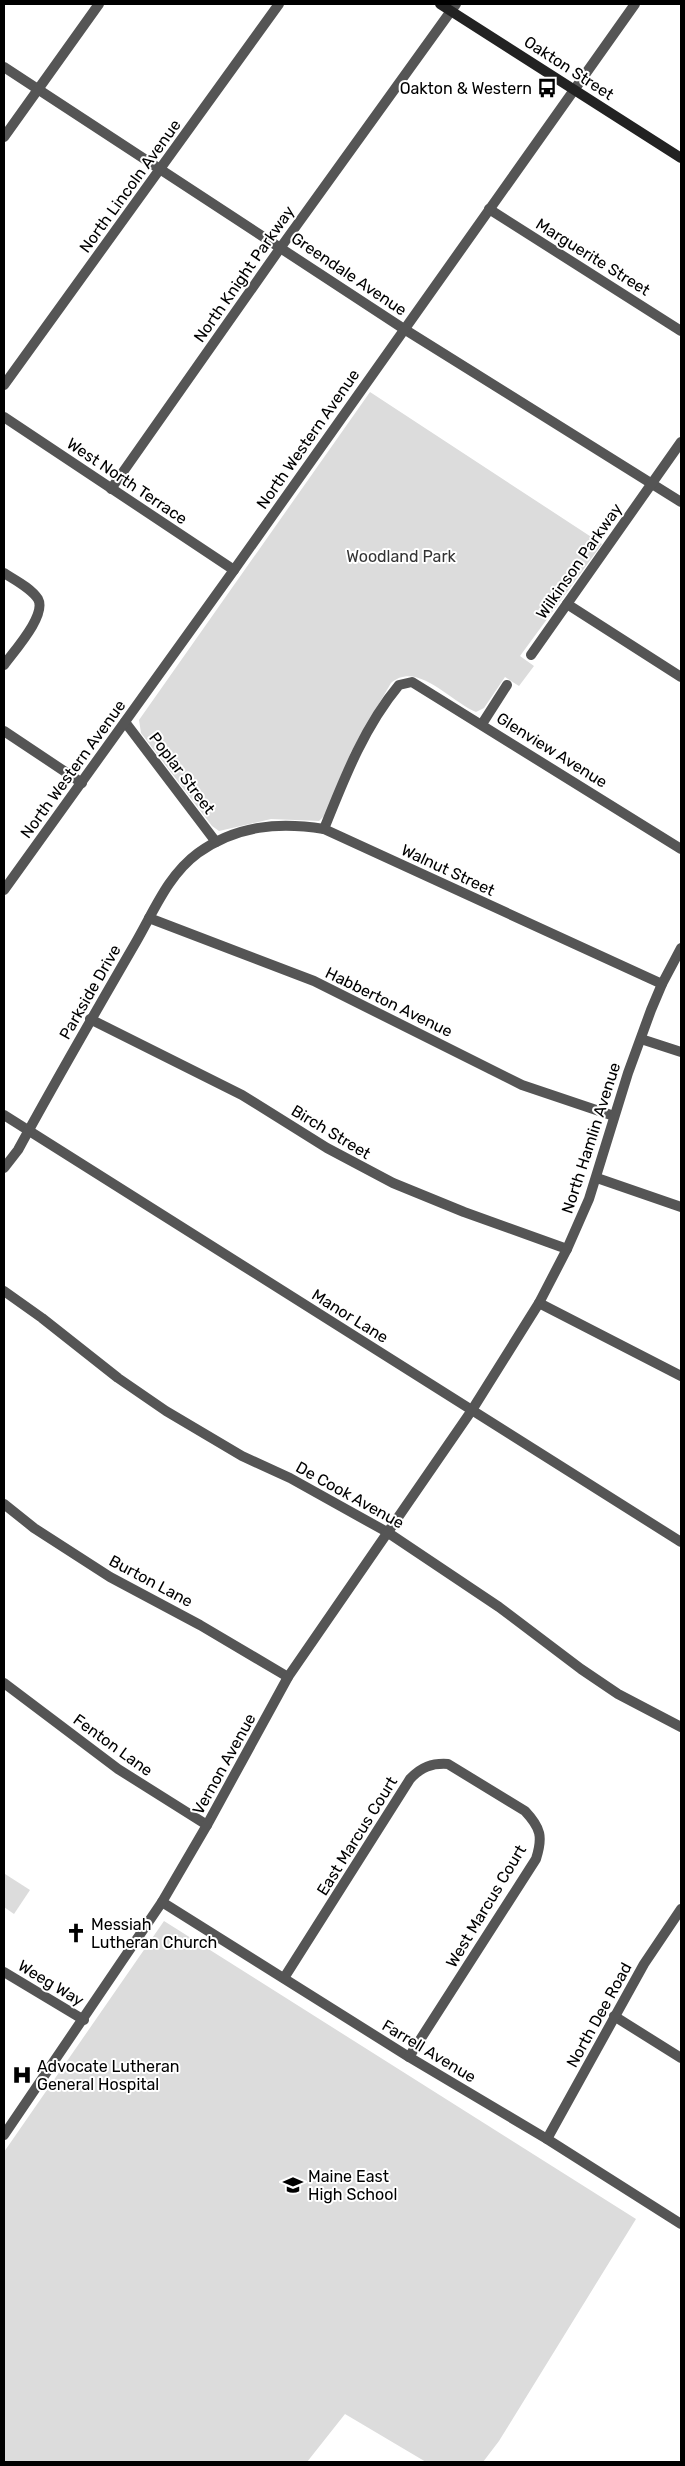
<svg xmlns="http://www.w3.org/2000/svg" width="685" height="2466" font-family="Rubik,sans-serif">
<rect width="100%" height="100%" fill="#fff"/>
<g fill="#dcdcdc">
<path d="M370,392L602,544L520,656L534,666L519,686L505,677L484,708L476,712C451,702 417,660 391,683L351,752L326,814L319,821L271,819L219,831L212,826L141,733L139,720Z"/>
<path d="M5,1874L30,1890L14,1914L4,1907Z"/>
<path d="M164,1921L636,2219L499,2441L483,2462H426L345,2414L307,2462H7L4,2460V2152Z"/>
</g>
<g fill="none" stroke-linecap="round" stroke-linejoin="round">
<g stroke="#555" stroke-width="10">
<path d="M4,67L404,329L681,502"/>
<path d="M4,137L99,4"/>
<path d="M489,209L681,331"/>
<path d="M4,385L279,4"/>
<path d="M4,417L234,570"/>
<path d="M111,489L281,247L456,4"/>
<path d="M4,573C15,580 31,588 38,599C47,615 14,651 4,665"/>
<path d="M567,604L681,677"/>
<path d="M531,655L681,442"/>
<path d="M125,722L216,842"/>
<path d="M482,724L507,685"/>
<path d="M4,731L82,783"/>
<path d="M324,829C344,779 364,727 399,685L412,682L681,849"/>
<path d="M4,890L234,570L635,4"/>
<path d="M149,918L314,981L522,1085L614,1116"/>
<path d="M90,1019L242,1095L327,1148L393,1183L464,1212L567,1249"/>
<path d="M641,1039L681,1052"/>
<path d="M4,1115L681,1542"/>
<path d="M4,1168L18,1150C56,1080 96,1011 136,942C154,911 168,875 198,853C237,825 279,822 324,829L662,984"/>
<path d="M597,1178L681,1207"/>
<path d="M4,1291L42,1318L118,1378L166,1411L242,1456L290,1478L387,1532L499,1607L581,1669L618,1694L681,1727"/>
<path d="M539,1303L681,1376"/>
<path d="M4,1504L34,1528L110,1577L200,1625L288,1677"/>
<path d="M4,1683L118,1769L207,1825"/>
<path d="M162,1902L409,2057L547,2139L681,2224"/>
<path d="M4,1972L84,2020"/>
<path d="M284,1978L410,1779C421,1767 432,1763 448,1764L525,1811C541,1828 543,1837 536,1859L409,2057"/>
<path d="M614,2016L681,2058"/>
<path d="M4,2135L162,1902L207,1825L288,1677L472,1410L539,1303L567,1249L589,1199L628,1073L651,1010L662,984L681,948"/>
<path d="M547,2139L644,1964L681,1909"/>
</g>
<path stroke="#222" stroke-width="10" d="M440,4L681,158"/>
</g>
<defs>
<symbol id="bus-bare" viewBox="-9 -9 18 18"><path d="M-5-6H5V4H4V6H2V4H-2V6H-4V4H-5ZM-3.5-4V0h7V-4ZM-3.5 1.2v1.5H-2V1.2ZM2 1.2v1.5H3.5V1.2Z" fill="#000" stroke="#fff" stroke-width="2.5" paint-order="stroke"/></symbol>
<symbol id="church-bare" viewBox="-9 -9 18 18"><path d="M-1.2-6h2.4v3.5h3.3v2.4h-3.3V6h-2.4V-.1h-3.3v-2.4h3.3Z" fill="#000" stroke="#fff" stroke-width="2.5" paint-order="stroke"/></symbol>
<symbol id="hospital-bare" viewBox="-9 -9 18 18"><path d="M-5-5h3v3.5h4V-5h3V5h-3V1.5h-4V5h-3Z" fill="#000" stroke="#fff" stroke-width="2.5" paint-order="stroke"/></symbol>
<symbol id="school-bare" viewBox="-9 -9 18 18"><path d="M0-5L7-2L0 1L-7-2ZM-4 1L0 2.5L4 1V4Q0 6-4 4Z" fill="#000" stroke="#fff" stroke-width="2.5" paint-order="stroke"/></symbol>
</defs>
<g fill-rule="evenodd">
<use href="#bus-bare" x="533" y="74" width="28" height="28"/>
<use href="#church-bare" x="62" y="1919" width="28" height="28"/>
<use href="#hospital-bare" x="8" y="2061" width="28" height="28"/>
<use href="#school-bare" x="279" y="2171" width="28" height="28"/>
</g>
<g text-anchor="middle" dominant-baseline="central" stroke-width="4" stroke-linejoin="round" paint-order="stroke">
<g font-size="16" fill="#000" stroke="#fff">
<text transform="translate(569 68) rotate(33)">Oakton Street</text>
<text transform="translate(130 186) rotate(-54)">North Lincoln Avenue</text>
<text transform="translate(593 257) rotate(32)">Marguerite Street</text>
<text transform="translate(244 274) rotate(-55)">North Knight Parkway</text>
<text transform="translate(349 274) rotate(34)">Greendale Avenue</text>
<text transform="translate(308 439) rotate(-55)">North Western Avenue</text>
<text transform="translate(127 481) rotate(34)">West North Terrace</text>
<text transform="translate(579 561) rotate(-55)">Wilkinson Parkway</text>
<text transform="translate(552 750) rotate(32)">Glenview Avenue</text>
<text transform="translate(73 769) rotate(-54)">North Western Avenue</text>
<text transform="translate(182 773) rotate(53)">Poplar Street</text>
<text transform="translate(448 870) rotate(25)">Walnut Street</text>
<text transform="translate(90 992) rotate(-60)">Parkside Drive</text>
<text transform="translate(389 1002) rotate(26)">Habberton Avenue</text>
<text transform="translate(331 1132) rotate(31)">Birch Street</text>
<text transform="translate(591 1138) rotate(-72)">North Hamlin Avenue</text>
<text transform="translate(350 1316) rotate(32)">Manor Lane</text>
<text transform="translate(350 1495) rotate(29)">De Cook Avenue</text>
<text transform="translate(151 1581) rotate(28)">Burton Lane</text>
<text transform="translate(113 1745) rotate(36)">Fenton Lane</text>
<text transform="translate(224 1764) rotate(-61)">Vernon Avenue</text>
<text transform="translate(357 1836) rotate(-58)">East Marcus Court</text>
<text transform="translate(486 1906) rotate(-59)">West Marcus Court</text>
<text transform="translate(51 1983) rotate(31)">Weeg Way</text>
<text transform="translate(599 2015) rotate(-61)">North Dee Road</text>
<text transform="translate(429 2051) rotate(31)">Farrell Avenue</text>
</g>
<g font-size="16" fill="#000" stroke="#fff" text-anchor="start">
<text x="532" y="88" text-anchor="end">Oakton &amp; Western</text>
<text x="91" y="1924">Messiah<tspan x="91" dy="18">Lutheran Church</tspan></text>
<text x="37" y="2066">Advocate Lutheran<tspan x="37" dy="18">General Hospital</tspan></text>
<text x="308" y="2176">Maine East<tspan x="308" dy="18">High School</tspan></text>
</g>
<g font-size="16" fill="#333" stroke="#fff">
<text x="401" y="556">Woodland Park</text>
</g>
</g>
<rect width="685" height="2466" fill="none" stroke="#000000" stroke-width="10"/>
</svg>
